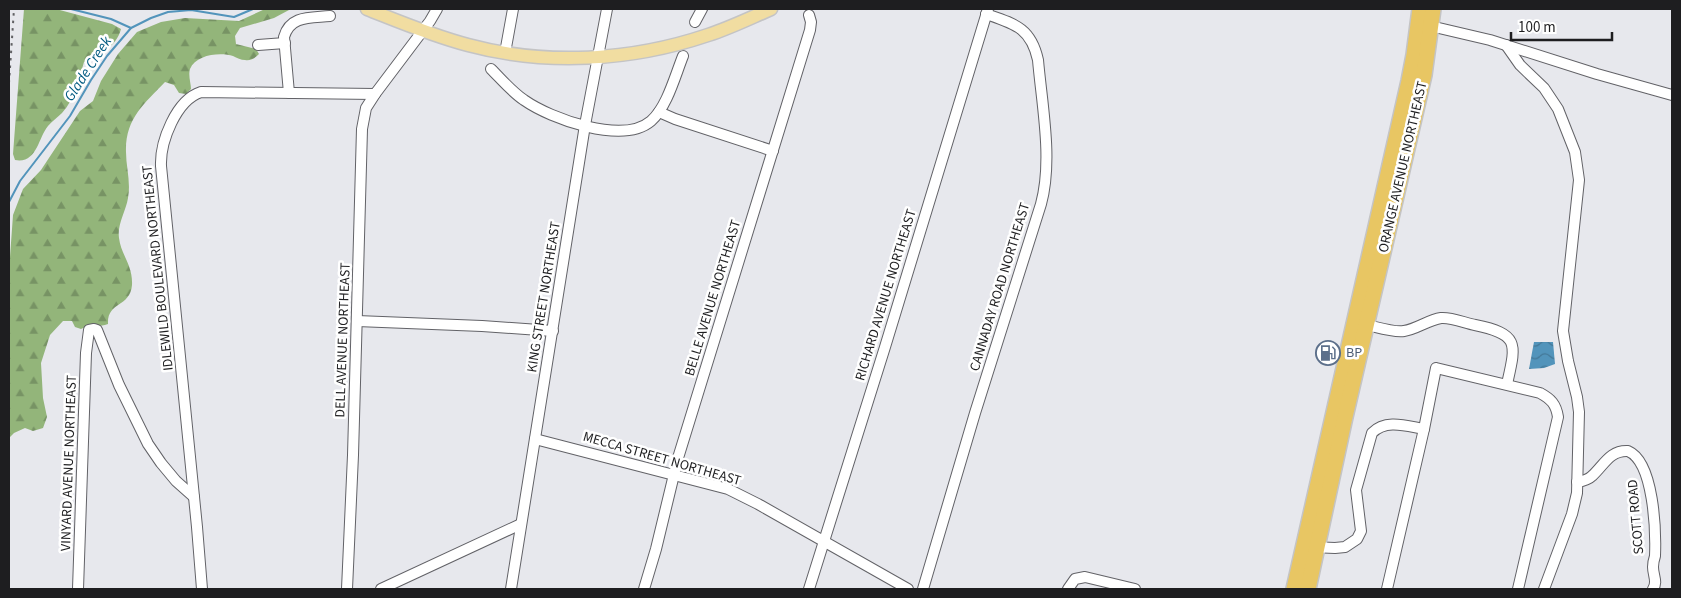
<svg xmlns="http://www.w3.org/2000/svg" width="1681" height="598" font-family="'Source Sans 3',sans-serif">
<defs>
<pattern id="forest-firs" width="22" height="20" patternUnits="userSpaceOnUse" patternTransform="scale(1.25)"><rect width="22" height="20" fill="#93b57a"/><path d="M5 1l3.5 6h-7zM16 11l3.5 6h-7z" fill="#779364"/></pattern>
<pattern id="water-waves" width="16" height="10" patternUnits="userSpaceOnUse" patternTransform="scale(1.25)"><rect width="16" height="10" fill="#5294bb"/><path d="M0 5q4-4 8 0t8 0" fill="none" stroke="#437898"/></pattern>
</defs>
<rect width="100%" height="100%" fill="#e7e8ed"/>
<g fill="url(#forest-firs)">
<path d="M24,9H56L112,24L121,29C117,46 99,56 84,62C79,79 75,99 62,113C58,117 52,121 48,126C38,138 37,164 15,160L13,154Z"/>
<path d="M265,9L289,10L274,18L240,28L235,36L236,44L256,49L259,54C255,58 251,61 245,60C241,60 237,58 233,56C221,52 196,54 190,69C188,75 191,84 191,89L186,94L179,93L174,85L165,82C144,104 125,119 126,152C126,167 131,182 128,198C126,211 117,224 119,238C121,255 133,265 132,285C130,308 107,301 108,324C97,328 93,323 81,329L75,327L72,321H63L50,335L41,363L43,398L47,417L43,428L33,431L25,428L14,433L9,438V271L13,215L23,189L41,170L80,111L93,101L101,81L118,54L137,32L161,22L185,18L239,21Z"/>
</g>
<path fill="url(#water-waves)" d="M1534,342H1553L1555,364L1544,368L1529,369Z"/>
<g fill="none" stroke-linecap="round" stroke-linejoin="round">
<g stroke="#5294bb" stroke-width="2">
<path d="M71,9L111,19L131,28"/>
<path d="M9,202L20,181L70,116L91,80L107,56L131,28L151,18L168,12L191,10L234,17L253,9"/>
</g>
<defs>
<g id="minor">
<path d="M695,22L702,9"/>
<path d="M1426,25L1490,40L1597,74L1672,95"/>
<path d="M258,45L285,43"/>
<path d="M1506,45L1520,65L1544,88L1558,109L1575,152L1579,180L1563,331L1568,361L1577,397L1579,412L1577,493L1572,514L1544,589"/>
<path d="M505,53L513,9"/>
<path d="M491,69C502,80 512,92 524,100C551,119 623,145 651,121C667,107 675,76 683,56"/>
<path d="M289,93L284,37C290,15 311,18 330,16"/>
<path d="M659,112L675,119L773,151"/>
<path d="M357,321L482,326L553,331"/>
<path d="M1362,324C1374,326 1393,333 1404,331C1417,329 1428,320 1441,318C1451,317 1465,323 1475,325C1520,334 1516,344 1507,384"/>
<path d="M1424,429L1436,368L1540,393C1551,399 1556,404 1558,417L1518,589"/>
<path d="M535,439L728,489L758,504L908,589"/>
<path d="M1577,482C1583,481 1588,480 1592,476C1604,465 1610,450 1628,451C1654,462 1656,531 1655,556C1654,559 1653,563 1653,567C1653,576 1658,582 1653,589"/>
<path d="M1311,547L1335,548L1345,547L1357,539L1361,531L1356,490L1372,433C1386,419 1406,426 1424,429L1387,589"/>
<path d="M78,589L86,353L89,330L94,329L97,330L119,385L148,444L161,463L176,481L194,497"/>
<path d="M202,589L197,527L161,166C160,142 176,100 201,92L375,94L430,21L437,9"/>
<path d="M347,589L353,455L362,129L366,108L375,94"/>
<path d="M381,589L521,524"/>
<path d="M511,589L585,125L607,9"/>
<path d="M644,589L656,549L678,458L810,30L811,22L809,15"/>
<path d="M809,589L885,347L988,9"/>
<path d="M923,589L975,413L1041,204C1053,160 1042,106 1038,60C1031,28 1015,24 986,14"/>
<path d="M1068,589L1075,579L1085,577L1135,589"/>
</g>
<path id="major" d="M367,9C400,22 433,36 468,45C546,66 631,61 708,35C730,28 750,18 771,9"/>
<g id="highway">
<path d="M1294,589L1409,81L1414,55L1420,9"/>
<path d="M1308,589L1345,417L1424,75L1433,9"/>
</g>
</defs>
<use href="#minor" stroke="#626267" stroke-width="12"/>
<use href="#major" stroke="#c4c4c5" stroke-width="15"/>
<use href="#highway" stroke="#c4c4c5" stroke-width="18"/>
<use href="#minor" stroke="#fff" stroke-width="10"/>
<use href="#major" stroke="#f1dda1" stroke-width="12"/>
<use href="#highway" stroke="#e8c663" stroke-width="15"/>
<path stroke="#616164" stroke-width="2" stroke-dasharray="2.5 5" stroke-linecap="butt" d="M9,83L14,9"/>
</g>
<defs>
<symbol id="fuel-ring" viewBox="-11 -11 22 22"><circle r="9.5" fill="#fff" stroke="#5c6f8a" stroke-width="1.5"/><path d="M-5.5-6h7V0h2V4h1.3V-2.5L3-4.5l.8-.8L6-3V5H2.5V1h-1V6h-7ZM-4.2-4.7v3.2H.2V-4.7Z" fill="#5c6f8a"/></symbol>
</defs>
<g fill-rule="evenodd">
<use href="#fuel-ring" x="1314" y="339" width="28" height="28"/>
</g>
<g text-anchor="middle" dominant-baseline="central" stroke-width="5" stroke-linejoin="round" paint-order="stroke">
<g font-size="14" fill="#1e1e20" stroke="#fff">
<text transform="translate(1403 167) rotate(-77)">ORANGE AVENUE NORTHEAST</text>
<text transform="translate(158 268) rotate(-96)">IDLEWILD BOULEVARD NORTHEAST</text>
<text transform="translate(1000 287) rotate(-73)">CANNADAY ROAD NORTHEAST</text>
<text transform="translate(886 295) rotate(-73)">RICHARD AVENUE NORTHEAST</text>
<text transform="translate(544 297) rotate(-81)">KING STREET NORTHEAST</text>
<text transform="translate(713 298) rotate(-73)">BELLE AVENUE NORTHEAST</text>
<text transform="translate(343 340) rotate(-88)">DELL AVENUE NORTHEAST</text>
<text transform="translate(662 459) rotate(16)">MECCA STREET NORTHEAST</text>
<text transform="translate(69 463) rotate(-88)">VINYARD AVENUE NORTHEAST</text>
<text transform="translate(1636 517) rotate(-95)">SCOTT ROAD</text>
</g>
<g font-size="14" fill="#4e5e75" stroke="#fff" text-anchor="start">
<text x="1346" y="353">BP</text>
</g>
<g font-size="15" font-style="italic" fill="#005a81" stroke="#fff">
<text transform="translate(88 69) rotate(-57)">Glade Creek</text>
</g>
</g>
<rect width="1681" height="598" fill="none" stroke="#1e1e20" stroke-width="20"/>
<path d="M1511 32v8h101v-8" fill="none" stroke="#1e1e20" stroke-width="2.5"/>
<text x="1518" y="32" font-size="15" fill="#1e1e20" stroke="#ffffff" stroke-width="4" paint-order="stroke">100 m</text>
</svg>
